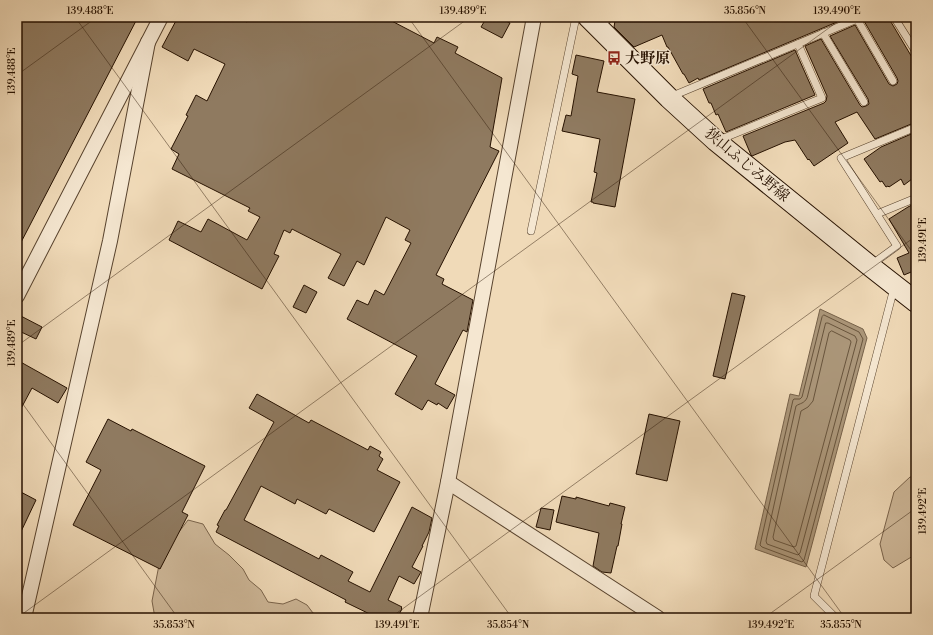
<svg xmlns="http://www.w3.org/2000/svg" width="933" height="635" font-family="'Libre Bodoni','Noto Serif JP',serif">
<rect width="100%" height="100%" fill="#f0dab8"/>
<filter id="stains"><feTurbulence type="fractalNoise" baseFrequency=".005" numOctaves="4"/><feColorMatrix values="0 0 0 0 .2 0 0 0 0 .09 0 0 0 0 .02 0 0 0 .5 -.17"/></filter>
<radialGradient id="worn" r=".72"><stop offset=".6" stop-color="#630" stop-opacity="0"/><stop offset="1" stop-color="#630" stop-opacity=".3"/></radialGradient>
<g fill="#ceb899" stroke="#7a644c">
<path d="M910,477H916V558L913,556L893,568L884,560L880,544L894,492Z"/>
<path d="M188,520L203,524L215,544L229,555L243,569L249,580L261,590L268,602L283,604L296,599L307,605L313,613L323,618H155L152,601L159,565L176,536Z"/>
</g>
<path fill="#ab9679" stroke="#766149" d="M820,309L863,329L867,338L806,567L755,549L790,394L799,396Z"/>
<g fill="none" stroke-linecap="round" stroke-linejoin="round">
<g stroke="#68543c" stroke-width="1">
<path d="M824,315L859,332L863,339L804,560L802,562L762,547L760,545L793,400L794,399H800L802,397L822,317Z"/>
<path d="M826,323H828L855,336L857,340L800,553L798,555L767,544L766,541L796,406C800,403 804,404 807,398Z"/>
<path d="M832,331L850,340L851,342L796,546L794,547L774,540L773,537L801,411L808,407L813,401L829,333Z"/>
</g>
</g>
<g fill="#8f7a60" stroke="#261100">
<path d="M17,17H138L17,250Z"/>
<path d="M178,17H237L247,22L250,17H384L434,43L437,37L458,47L455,53L502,78L490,147L499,151L436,275L444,279L442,284L473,300L467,332L463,330L435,384L455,395L447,409L438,403L437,405L428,400L422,410L395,394L417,356L347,319L357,300L368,305L375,290L384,295L411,243L405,240L410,230L386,217L364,265L357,261L344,286L328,278L341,254L292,229L290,233L284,230L274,254L279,256L262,289L169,240L178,221L201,232L208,219L247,240L260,217L248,211L250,208L172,169L179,154L171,149L188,116L186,115L196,95L207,101L225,64L194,49L188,61L162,47Z"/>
<path d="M487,17H498L510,23L502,38L481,27Z"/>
<path d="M624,17H849L699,80L698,78L689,83L684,74H683L668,47H667L662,35L634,47L614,27L615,21L617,19Z"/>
<path d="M867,17H888L916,64V122L875,139L857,112L835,122L848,143L814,166L809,159L808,160L795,140L785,142L752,156L751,155L743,136L824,103L826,101L827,96L805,46L821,39L860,105L862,107L866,106L869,104L868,99L830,36L855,25L889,84L893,86L897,84L898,81L897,78L864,21L866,20Z"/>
<path d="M795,50L815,95L726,132L718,114L716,115L711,103H709L703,89Z"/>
<path d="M576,55L604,61L597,92L635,99L615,207L593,203V202H591L597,173L594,172L600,139L562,131L566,115L571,116L578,76L572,74Z"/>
<path d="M916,132V176L904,185L901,179L889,187L888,186L886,187L882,181L880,182L864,159L881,147Z"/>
<path d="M916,203V270L904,275L897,258L909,253L889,219L908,207Z"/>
<path d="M304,285L317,292L306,313L293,307Z"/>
<path d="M732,293L745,296L725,379L713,376Z"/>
<path d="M17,314L42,327L36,339L17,330Z"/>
<path d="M17,360L67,388L58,403L32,388L17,416Z"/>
<path d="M257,394L309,423L311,420L368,450L370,446L381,452L379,456L383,459L377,470L400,482L374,532L329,509L326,514L297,499L295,504L261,486L244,520L319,559L321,555L353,572L348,581L370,592L412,507L432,518L429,532L422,546H423L412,567L421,572L414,584L399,576L388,600L402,607L401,608L402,609L397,618H378L345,602L346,600L300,576L216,532L219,526L217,525L225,510H226L274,422L249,408Z"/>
<path d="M649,414L680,421L667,481L636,474Z"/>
<path d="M108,419L131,431L132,429L205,466L182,512L188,515L160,569L73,525L101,470L86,462Z"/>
<path d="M17,490L36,500L17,540Z"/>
<path d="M562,496L576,499V497L609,506L610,503L625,507L621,524H622L618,546H617L611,573L602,572L593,566L599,533L556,522Z"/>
<path d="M541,508L554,510L550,530L536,527Z"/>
</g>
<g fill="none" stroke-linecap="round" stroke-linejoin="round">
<defs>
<g id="service">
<path d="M894,17L916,52"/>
<path d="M857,19L893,81"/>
<path d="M598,23L613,17"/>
<path d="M823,33L864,102"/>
<path d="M670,97L862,17"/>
<path d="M719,140L822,98L798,44"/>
<path d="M877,214L916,198"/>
<path d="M531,231L576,17"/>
<path d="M871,265L897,246L841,158L916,127"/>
<path d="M836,618L814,596L894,288"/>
</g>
<g id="minor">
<path d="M17,296L161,17"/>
<path d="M448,482L658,618"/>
<path d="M24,618L110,241L148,42"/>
<path d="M420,618L448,482L534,17"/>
</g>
<path id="secondary" d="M588,17L669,98L716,141L870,266L916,302"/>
</defs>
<use href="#service" stroke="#58432e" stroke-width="8"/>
<use href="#minor" stroke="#58432e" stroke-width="16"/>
<use href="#secondary" stroke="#261100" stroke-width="22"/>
<use href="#service" stroke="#f5e7d1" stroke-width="7"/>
<use href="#minor" stroke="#f5e7d1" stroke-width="14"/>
<use href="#secondary" stroke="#f5e7d1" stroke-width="20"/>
</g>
<path fill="none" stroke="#261100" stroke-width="1" stroke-opacity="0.45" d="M75,17L512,618M408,17L845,618M742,17L916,257M17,75L97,17M17,346L470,17M17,396L178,618M17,618L844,17M390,618L916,236M764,618L916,508"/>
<defs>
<symbol id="bus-bare" viewBox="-9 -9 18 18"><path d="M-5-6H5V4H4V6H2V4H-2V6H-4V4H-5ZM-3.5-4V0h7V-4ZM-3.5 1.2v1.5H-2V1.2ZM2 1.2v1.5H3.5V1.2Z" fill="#8f2418" stroke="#f5e7d1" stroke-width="2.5" paint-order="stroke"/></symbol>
</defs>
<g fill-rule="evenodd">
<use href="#bus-bare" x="604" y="48" width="20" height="20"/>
</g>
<g text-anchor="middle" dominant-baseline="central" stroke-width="3" stroke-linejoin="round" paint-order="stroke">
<g font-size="15" font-weight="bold" fill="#261100" stroke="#f5e7d1" text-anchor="start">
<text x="625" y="58">大野原</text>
</g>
<g font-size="15" fill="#261100" stroke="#f5e7d1">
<text transform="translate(747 165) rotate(40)">狭山ふじみ野線</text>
</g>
</g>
<rect width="933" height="635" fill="none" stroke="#f0dab8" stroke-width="44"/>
<rect x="22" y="22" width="889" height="591" fill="none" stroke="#261100" stroke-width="1.5"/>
<g font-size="10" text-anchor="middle" fill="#261100">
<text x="90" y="14">139.488°E</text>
<text x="463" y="14">139.489°E</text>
<text x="745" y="14">35.856°N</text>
<text x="837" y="14">139.490°E</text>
<text transform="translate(11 71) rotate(-90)" y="4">139.488°E</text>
<text transform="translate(922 240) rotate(-90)" y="4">139.491°E</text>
<text transform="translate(11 343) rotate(-90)" y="4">139.489°E</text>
<text transform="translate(922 511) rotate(-90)" y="4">139.492°E</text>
<text x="174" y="628">35.853°N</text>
<text x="397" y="628">139.491°E</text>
<text x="508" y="628">35.854°N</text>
<text x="771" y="628">139.492°E</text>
<text x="841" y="628">35.855°N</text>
</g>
<rect width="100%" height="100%" filter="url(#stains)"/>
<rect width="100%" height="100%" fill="url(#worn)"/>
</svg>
